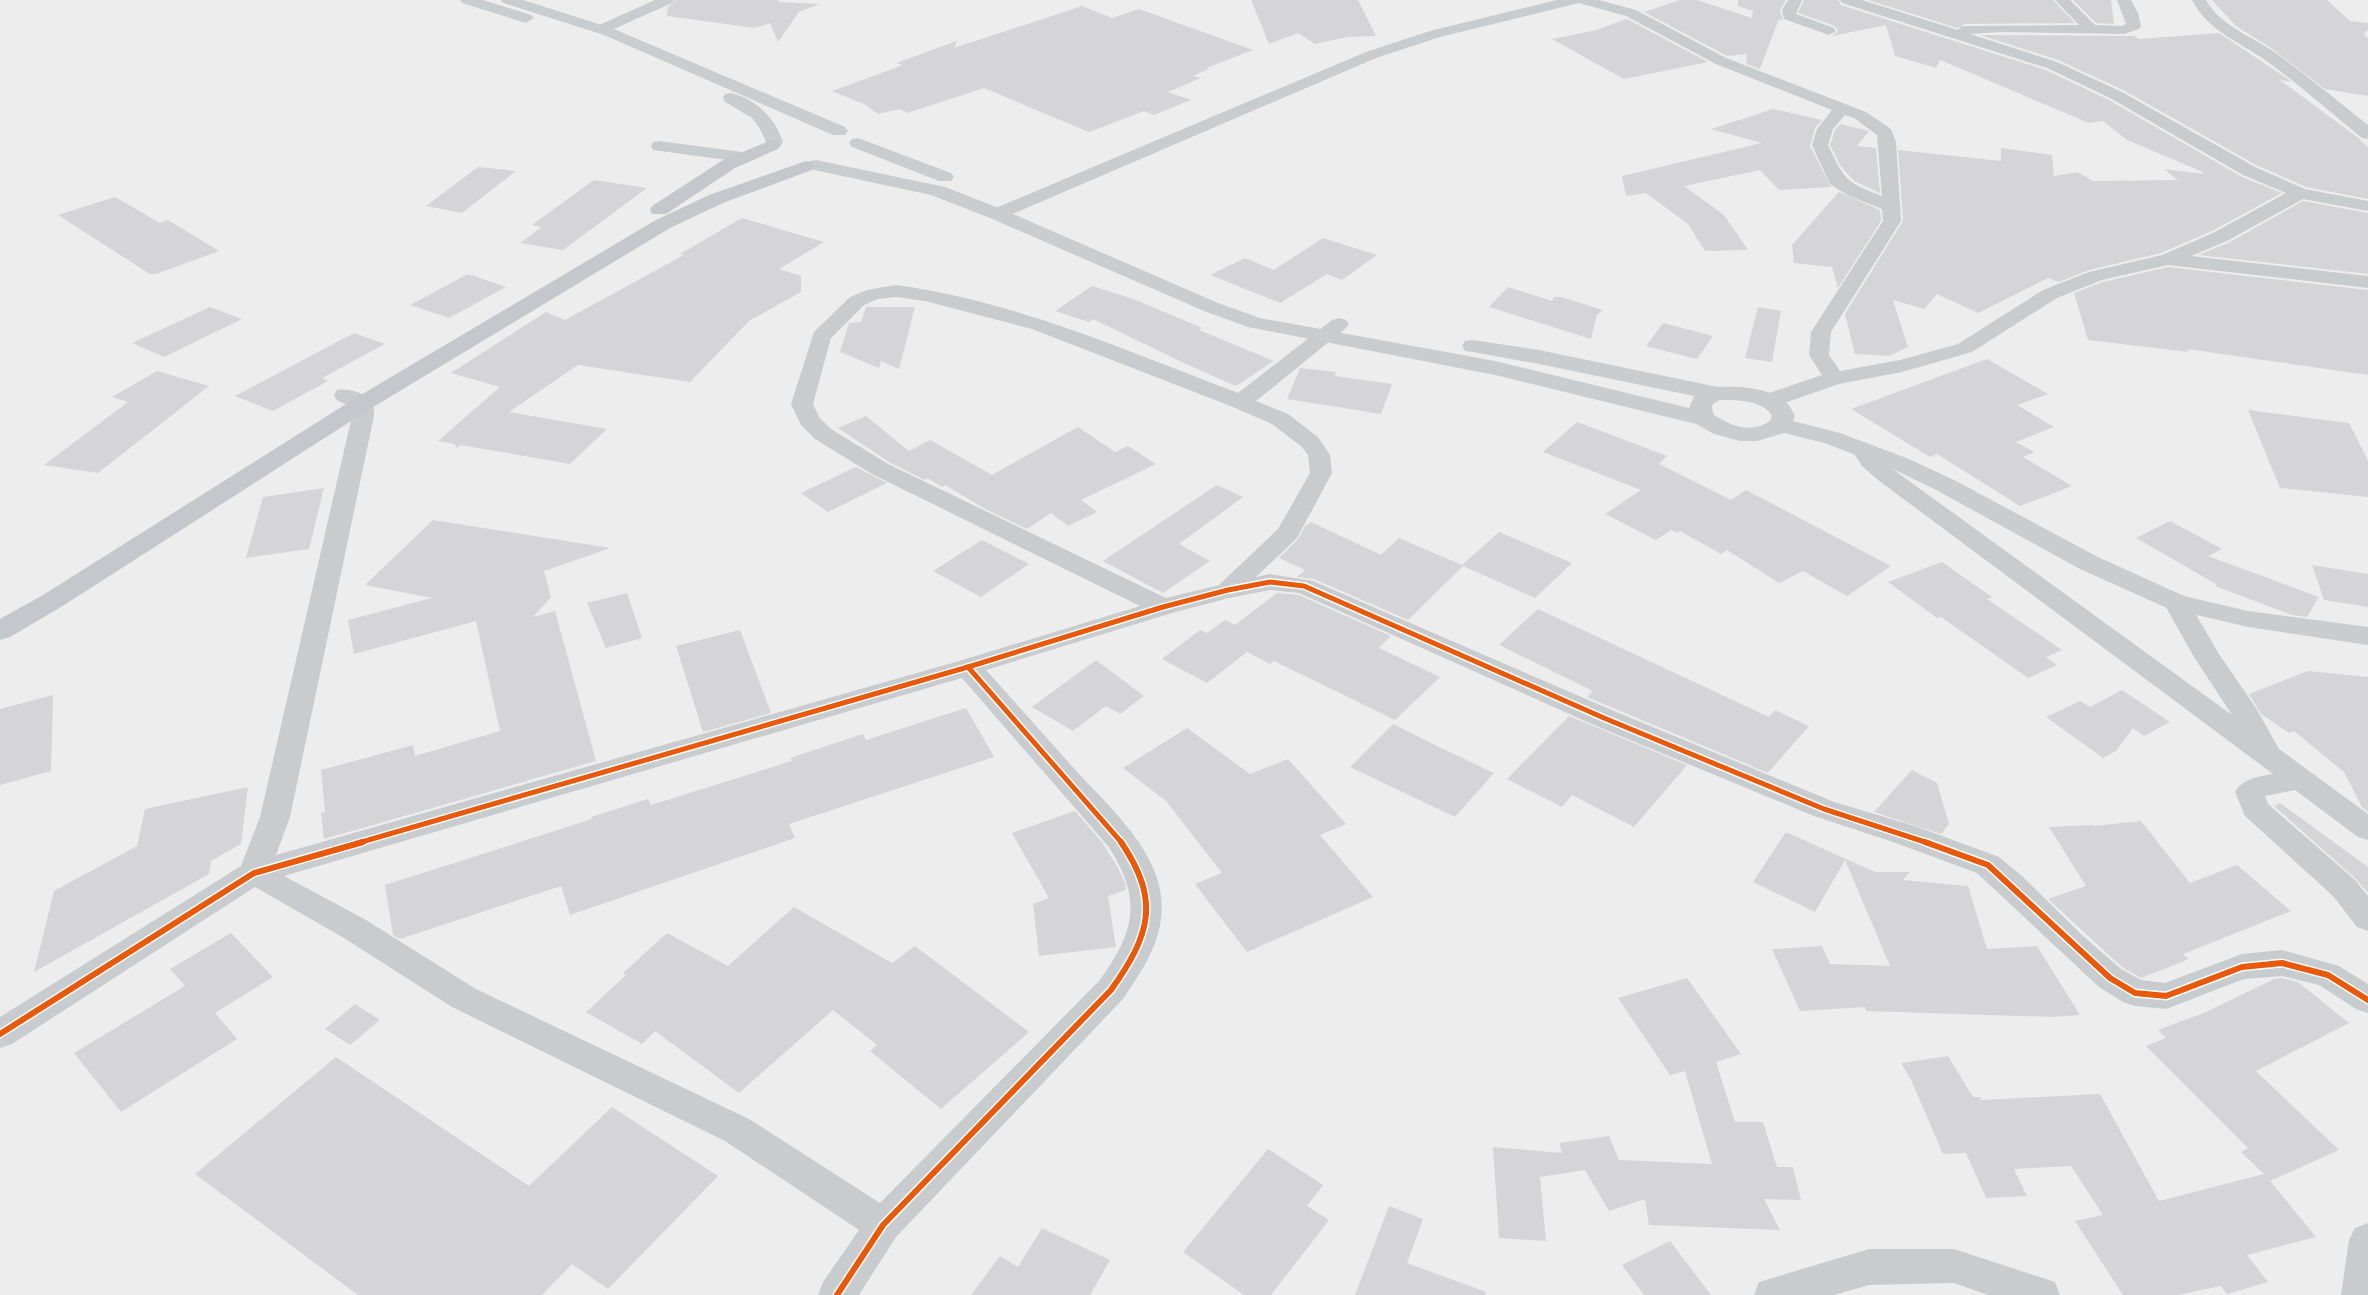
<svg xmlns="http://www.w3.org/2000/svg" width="2368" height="1295" font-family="Montserrat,sans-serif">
<rect width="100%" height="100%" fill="#eeeded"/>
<g fill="#d5d5d7">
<path d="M676,0H780L778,2L820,4L799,12L778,42L770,23L755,28L667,16L668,7Z"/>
<path d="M1251,0H1358L1376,36L1348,37L1315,44L1298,33L1269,44Z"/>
<path d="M1680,0H1697L1752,18L1753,11L1738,6V0H1786L1780,10L1783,20L1779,19L1760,69L1746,64L1747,54L1727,56L1644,12Z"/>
<path d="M1804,0H1838L1841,5L2046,70L2109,100L2242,177L2282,193L2212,231L2161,253L2089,270L2059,282L2048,278L1978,313L1937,294L1924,309L1893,300L1908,347L1889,356L1855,354L1845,314L1903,221L1898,150L2001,161V148L2052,155L2054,176L2078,172L2093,181L2178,180L2164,169L2203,174V172L2127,140L2103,121L2089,123L1940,60L1936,68L1895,56L1886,25L1832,36L1838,31L1835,26L1798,13Z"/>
<path d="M1868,0H2053L2075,23L1965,24L1957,28Z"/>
<path d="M2073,0H2111L2114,24L2096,23Z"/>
<path d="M2212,0H2327L2350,21L2368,23V30L2364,34L2368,38V96L2325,89L2271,48L2236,26Z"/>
<path d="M1082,6L1112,18L1139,9L1253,50L1206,68L1209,69L1193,76L1201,78L1168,92L1191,100L1154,115L1144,111L1089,132L984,88L907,113L900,109L878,114L864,104L832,91L903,65L896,63L957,41L954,48Z"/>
<path d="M1627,19L1708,62L1624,79L1552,39L1596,30Z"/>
<path d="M2219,33L2279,73L2292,82L2280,80L2357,137L2368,147V199L2306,187L2256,165L2123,90L2058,60L1980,35L2135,36L2139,39Z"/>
<path d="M1773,109L1822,120L1815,128L1810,146L1831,187L1779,190L1760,170L1684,186L1724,215L1748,250L1705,251L1688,224L1646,193L1626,196L1622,176L1762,143L1711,129Z"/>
<path d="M1840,124L1869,131L1857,146L1876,148L1880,193L1854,181L1840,165L1830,145L1835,130Z"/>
<path d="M478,167L516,171L462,213L426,206Z"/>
<path d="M594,180L647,188L563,250L520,243L542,227L532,225Z"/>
<path d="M1839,192L1880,210L1881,221L1838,288L1832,267L1794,263L1792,245Z"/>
<path d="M115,197L160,223L168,220L219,251L156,274H150L58,215Z"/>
<path d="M2303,201L2368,213V274L2198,255L2228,243Z"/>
<path d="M742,218L824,242L779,269L801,276V292L749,321L690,382L578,365L509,412L607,429L570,464L461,445L457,448L454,444L438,441L500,387L451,373L546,312L565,320L684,255L680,254Z"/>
<path d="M1323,238L1377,255L1342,280L1327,274L1280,303L1210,275L1245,258L1274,270Z"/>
<path d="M2168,267L2368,290V375L2187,349L2189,352L2088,340L2074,293L2103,282Z"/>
<path d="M468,274L506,287L449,318L410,305Z"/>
<path d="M1092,286L1136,300L1202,328L1199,330L1274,361L1236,386L1186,364L1093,319L1089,322L1055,311Z"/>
<path d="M1508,287L1552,301L1554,297H1561L1603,310L1597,315L1591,339L1489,307Z"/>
<path d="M210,307L242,319L164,357L132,343Z"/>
<path d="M866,307H915L899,369L881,361L879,368L840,352L849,323L861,322Z"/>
<path d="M1758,307L1781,311L1772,362L1745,358Z"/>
<path d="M1663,323L1713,336L1697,359L1646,346Z"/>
<path d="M354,333L385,344L322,378L328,381L273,411L235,396Z"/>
<path d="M1987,359L2048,394L2017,405L2054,427L2016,442L2034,452L2023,457L2072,486L2020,506L1937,454L1930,457L1851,409Z"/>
<path d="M1300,368L1336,372L1335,376L1392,384L1381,414L1287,399Z"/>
<path d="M157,371L209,386L98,473L44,465L128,402L112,397Z"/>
<path d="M2248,410L2349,423L2368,461V497L2280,488Z"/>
<path d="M866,416L909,451L930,440L992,475L1078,427L1115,452L1128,446L1156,464L1081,500L1097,512L1068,526L1051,513L1027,529L987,510L945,485L942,487L927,478L925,480L889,462L838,428Z"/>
<path d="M1577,422L1667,456L1659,464L1731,500L1746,490L1891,566L1847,596L1803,571L1779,583L1727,550L1721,554L1680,531L1677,533L1671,530L1656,540L1605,514L1641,490L1543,452Z"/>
<path d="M856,467L887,483L828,512L801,493Z"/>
<path d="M1217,485L1243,497L1179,544L1210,561L1163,593L1103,561Z"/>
<path d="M324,488L309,549L246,558L263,497Z"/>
<path d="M433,520L610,548L544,571L551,597L533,617L555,611L596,761L324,839L321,813L325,812L321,770L413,745L415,756L500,731L476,621L354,654L348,620L432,598L365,585Z"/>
<path d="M2170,521L2222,549L2208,556L2319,597L2307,617L2292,615L2215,586L2216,584L2136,538Z"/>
<path d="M1311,522L1381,555L1399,538L1462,565L1499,532L1572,563L1535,598L1463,566L1408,620L1314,579L1297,577L1305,570L1279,558L1298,539L1305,526Z"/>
<path d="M982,540L1029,564L981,597L933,571Z"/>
<path d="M1942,562L1992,597L1987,599L2062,650L2046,657L2057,665L2028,678L1941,617L1937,618L1888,582Z"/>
<path d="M2312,565L2368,574V607L2324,600Z"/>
<path d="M627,593L642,638L606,648L587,603Z"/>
<path d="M1277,593L1299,595L1391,636L1379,648L1440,677L1395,720L1274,661L1270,664L1247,652L1207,683L1162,659L1200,630L1207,633L1225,620L1235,625Z"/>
<path d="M1538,609L1769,717L1775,710L1809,726L1768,773L1587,697L1593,691L1499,645Z"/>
<path d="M740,630L771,713L703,732L676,646Z"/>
<path d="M1096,660L1144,696L1120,714L1106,706L1073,731L1032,707Z"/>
<path d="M2308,671L2368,677V812L2362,807L2344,772L2294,731L2289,733L2261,714L2249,694Z"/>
<path d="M2122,690L2170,722L2144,736L2133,728L2116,751L2103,758L2046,717L2080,701L2090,707Z"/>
<path d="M53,695L51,771L0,785V709Z"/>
<path d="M966,708L994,757L789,824L795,838L570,915L561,886L400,939L393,935L385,885L592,819L591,817L648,799L651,805L792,761L790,758L863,734L866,740Z"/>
<path d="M1569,716L1687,765L1634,827L1572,795L1562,807L1507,779Z"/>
<path d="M1393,724L1439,747L1494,773L1455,817L1350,767Z"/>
<path d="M1187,728L1250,774L1288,759L1346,824L1320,835L1373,897L1247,952L1195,884L1222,873L1166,801L1123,768Z"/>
<path d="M1912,770L1937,783L1949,824L1941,834L1874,812Z"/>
<path d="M248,787L241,844L211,861L209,874L34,972L54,891L137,846L145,809Z"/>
<path d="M2280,803L2368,867V893L2356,879L2274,806Z"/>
<path d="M1075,811L1102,842L1118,868L1125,883L1126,890L1108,896L1116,947L1039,956L1033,904L1049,898L1012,833Z"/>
<path d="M2141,821L2190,883L2237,865L2291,911L2183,954L2189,959L2141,978L2122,967L2048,899L2086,886L2049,827L2093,825L2094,826Z"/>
<path d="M1786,832L1875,872H1910L1903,880L1968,886L1987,949L2037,946L2080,1015L2053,1017L1866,1011L1865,1007L1800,1011L1772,949L1822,946L1830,964L1890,966L1845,860L1815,912L1753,882Z"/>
<path d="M794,907L892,963L915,946L1029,1032L941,1109L870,1051L877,1045L833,1010L739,1093L655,1031L642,1044L586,1012L626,975L623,973L667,933L728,966Z"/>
<path d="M231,933L273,977L215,1013L237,1039L121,1112L74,1053L185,986L170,969Z"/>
<path d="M1687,978L1741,1054L1716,1062L1735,1122H1763L1777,1167H1793L1801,1200L1764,1199L1780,1230L1649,1225L1645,1199L1609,1211L1585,1170L1540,1177L1546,1241L1499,1238L1493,1147L1562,1153L1559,1143L1609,1136L1619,1160L1712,1164L1685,1071L1670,1075L1618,998Z"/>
<path d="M2282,978L2298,982L2349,1023L2256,1071L2339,1150L2270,1181L2266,1176L2316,1237L2247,1255L2268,1282L2227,1294L2221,1286L2177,1295H2123L2075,1221L2103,1215L2071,1166L2014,1169L2027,1196L1986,1198L1966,1153L1943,1154L1911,1080L1901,1063L1948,1056L1973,1097H1980L1981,1100L2100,1094L2159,1201L2264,1174L2241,1152L2248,1148L2146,1046L2166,1038L2158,1030L2206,1012L2274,979Z"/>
<path d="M355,1004L380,1020L350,1045L325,1029Z"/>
<path d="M336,1057L529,1186L612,1107L718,1176L608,1289L572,1264L542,1295H358L195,1174Z"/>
<path d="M1268,1149L1323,1185L1307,1206L1329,1220L1271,1295H1244L1183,1252Z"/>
<path d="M1389,1206L1423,1219L1407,1263L1486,1292L1485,1295H1355Z"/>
<path d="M1042,1228L1110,1260L1090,1295H971L1000,1256L1018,1267Z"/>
<path d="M1670,1241L1711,1295H1644L1622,1265Z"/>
</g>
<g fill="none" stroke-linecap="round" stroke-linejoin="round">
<g fill="#c9ccce" fill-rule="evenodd">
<path d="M655,0H674L672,3L607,32L602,33L595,29L597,26Z"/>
<path d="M1557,0H1599L1636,10L1726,58L1866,112L1891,129L1896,142L1901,221L1831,332L1829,355L1840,371L1900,360L1958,344L2043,290L2089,272L2162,255L2213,233L2286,193L2243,175L2110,98L2047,68L1842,3L1840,0H1862L1958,30L1960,27L1965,26L2079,25L2055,0H2070L2095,25L2122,26L2126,24L2117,0H2131L2138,13L2141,26L2139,29L2124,34L2002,32L1970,34L2057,62L2122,92L2255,167L2305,189L2368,201V211L2303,199L2227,241L2191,256L2368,276V288L2168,265L2102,280L2057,298L1972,352L1902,372L1839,384L1776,406L1768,407L1760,406L1757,401L1760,396L1822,375L1809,355L1811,332L1883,221L1882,209L1849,196L1830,184L1812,145L1817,129L1832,110L1716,64L1626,16L1579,3L1440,37L1376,58L1003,218H991L988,214L991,210L1366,52L1430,31ZM1845,115L1854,118L1877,135L1882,196C1845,182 1845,180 1828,145L1833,129Z"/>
<path d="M1788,0H1802L1796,14L1834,28L1836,31L1829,35L1784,19L1782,10Z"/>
<path d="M659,141L742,152L748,153L751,157L748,161L742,162L653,150L651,146L653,142Z"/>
<path d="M896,285C1015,301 1127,351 1238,393L1332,320L1339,318L1346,320L1349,324L1346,328L1256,401L1288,414L1318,437L1330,455L1332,473L1297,538L1256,577L1270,574L1313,581L1614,711L1834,802L1915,826L1999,857L2022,876L2082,935L2121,969L2141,980L2165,983L2242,954L2282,950L2339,966L2368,984V1013L2356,1009L2319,985L2282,976L2244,979L2166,1009L2135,1006L2123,1002L2099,987L1977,873L1893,842L1814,816L1594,725L1299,593L1270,590L1229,598L1172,613L986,670C1014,701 1042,733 1070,764C1101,799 1156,846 1161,896C1166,936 1144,968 1123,999L896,1237L859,1295H818L823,1282L859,1230L725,1141L452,1007L344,938L255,887L12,1044L0,1048V1017L241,866L260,817L352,416L351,407L337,400L334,395L337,390C347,388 369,393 373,404C374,407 374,412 374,416L290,817L276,855L959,661L1140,606L872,474L815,439L801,425L791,404L814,332L850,297L867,290ZM896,297L925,301L1032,329L1233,407L1272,424L1302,447L1308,455L1310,473L1278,529L1219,585L1166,598L888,464L831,429L819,417L813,404L831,338L864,305L878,299ZM962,678L1108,846C1143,899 1135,932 1099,981L880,1203L749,1119L476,989L366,920L284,876Z"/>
<path d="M1862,442L1870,444L1878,456L1894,470L2232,715L2194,657L2163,602L2167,596L2176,594L2185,596L2219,654L2256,708L2279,749L2368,814V840L2358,837L2295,790L2265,796L2268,804L2355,880L2368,896V931L2357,927L2333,896L2245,816L2235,792C2243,778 2258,777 2273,774L1878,480L1862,466L1851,449L1854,444Z"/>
<path d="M2368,1223V1295H2341L2349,1240L2355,1228Z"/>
<path d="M1869,1249H1954L2055,1282L2060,1295H1988L1954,1283L1869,1285L1834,1295H1754L1759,1282Z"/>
</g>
<g fill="#c9cdd0" fill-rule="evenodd">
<path d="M460,0H483L531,15L534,18L526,23L462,3Z"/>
<path d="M501,0H523L614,29L845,127L848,131L845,135H833L604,35L503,3Z"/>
<path d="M2192,0H2206C2222,28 2255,37 2280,56C2310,78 2339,102 2368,125V139L2362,138C2331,113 2301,86 2268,62C2240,42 2209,32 2192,0Z"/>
<path d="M731,93C756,99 775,118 783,142L780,146H768L759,127L752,118L725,102L723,98L725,94Z"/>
<path d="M858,138L951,173L954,177L951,181H939L852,147L849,143L852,139Z"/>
<path d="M816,160L945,187L1004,210L1218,303L1260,318L1495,361L1689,408L1694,396L1539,364L1473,352L1465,351L1462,346L1465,341L1473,340L1539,350L1718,387C1738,385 1771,388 1787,403C1790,406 1793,412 1795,416L1793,421L1840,433L1909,459L1956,481L2098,557L2184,596L2248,611L2368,627V645L2248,627L2167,608L2080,569L1938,491L1893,469L1824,443L1784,433L1757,441H1740L1714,434L1696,424L1495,375L1248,327L1204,311L990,218L931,195L810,169L807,165L810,161ZM1720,400C1737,400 1763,400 1772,416L1770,421C1751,434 1732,426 1714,415L1712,408L1713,404Z"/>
</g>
<g fill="#c4c8cc" fill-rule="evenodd">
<path d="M772,140L778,141L781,145L778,149L735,168L666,214H652L650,210L652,206L723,160Z"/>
<path d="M806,161L812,162L815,166L812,170L723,203L670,228L370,409L61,607L10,637L0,640V619L43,595L354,399L656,220L709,195Z"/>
</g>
<defs>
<g id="cycleway-far1">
<path d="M968,667L1122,843"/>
<path d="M358,843L968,667L1163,607L1228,590L1270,582L1304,586L1604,718L1824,809L1928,843"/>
</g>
<g id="cycleway">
<path d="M1925,842L1988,865L2110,978L2135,993L2166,996L2242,967L2282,963L2328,975L2368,1000"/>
<path d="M0,1034L254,873L363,842"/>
<path d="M837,1295L883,1225L1111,990C1150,935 1161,901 1121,842"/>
</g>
</defs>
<use href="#cycleway-far1" stroke="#fff" stroke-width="8"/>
<use href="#cycleway" stroke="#fff" stroke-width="9"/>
<use href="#cycleway-far1" stroke="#e8590c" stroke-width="5"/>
<use href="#cycleway" stroke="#e8590c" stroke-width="6"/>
</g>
</svg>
